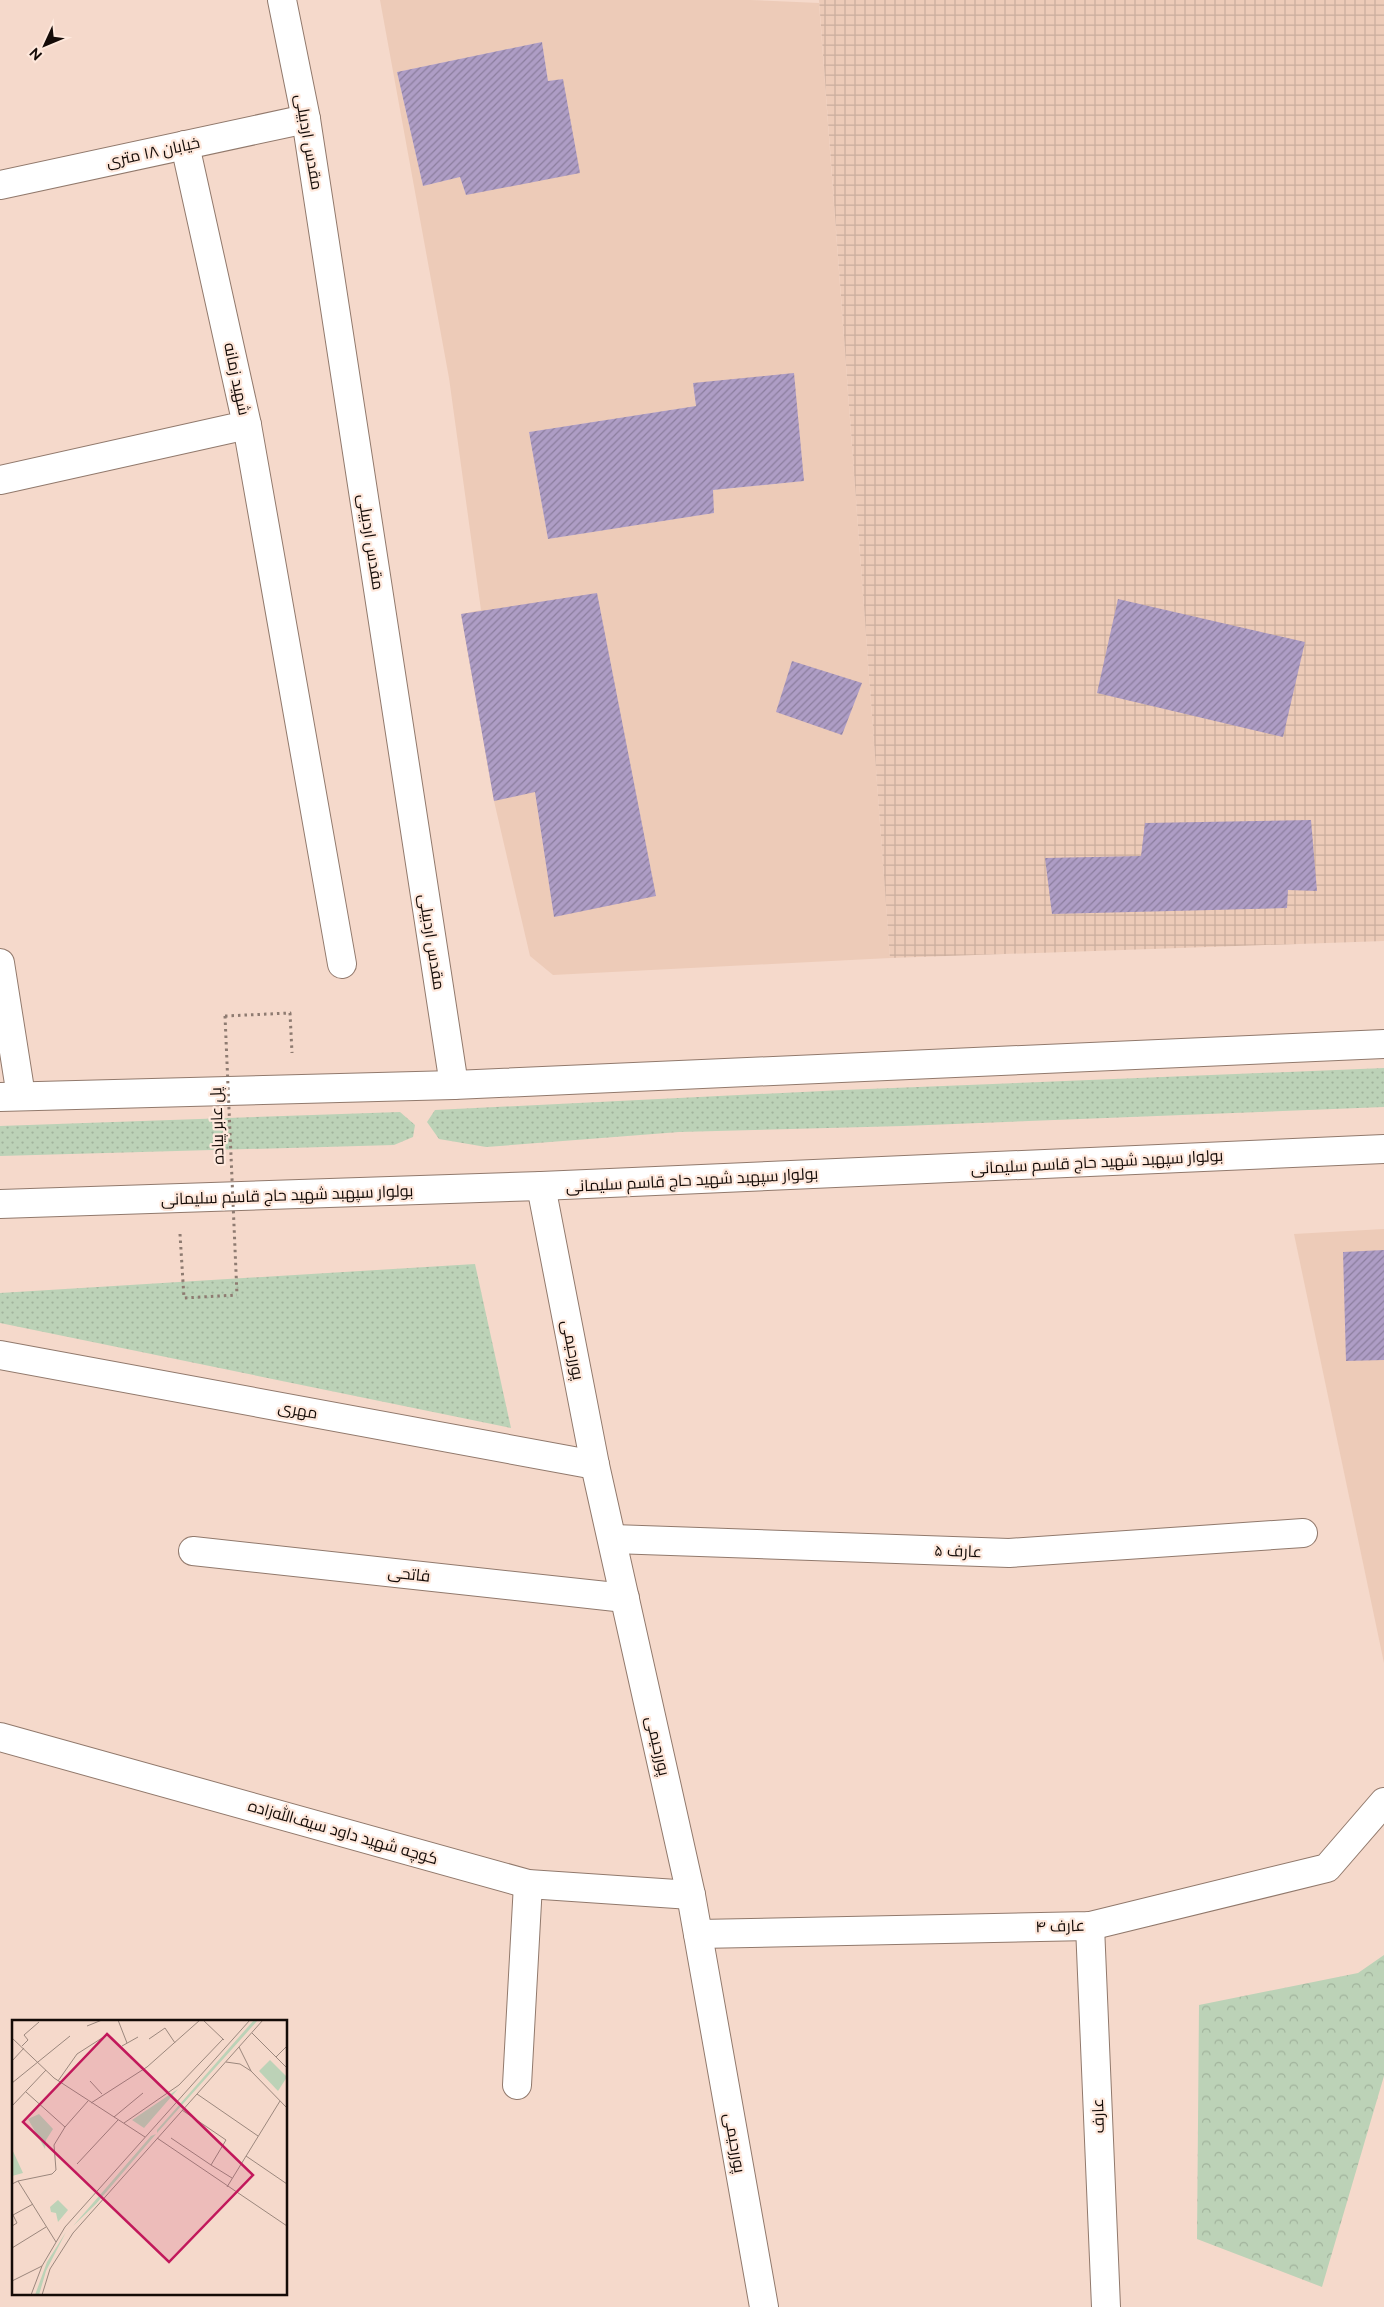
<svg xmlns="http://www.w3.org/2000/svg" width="1384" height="2307" font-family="Raleway,Cairo,sans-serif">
<defs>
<pattern id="industrial-grid" width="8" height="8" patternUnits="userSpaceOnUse" patternTransform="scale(1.25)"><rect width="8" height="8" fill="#edcbb8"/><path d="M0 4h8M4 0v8" fill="none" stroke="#caad9d"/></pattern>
<pattern id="grass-dots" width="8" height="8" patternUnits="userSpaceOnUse" patternTransform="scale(1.25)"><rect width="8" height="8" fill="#bcd2b7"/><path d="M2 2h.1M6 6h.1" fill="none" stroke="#a1b39c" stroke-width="1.8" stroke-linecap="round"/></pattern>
<pattern id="park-crowns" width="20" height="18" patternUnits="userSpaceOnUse" patternTransform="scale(1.25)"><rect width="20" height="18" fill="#bcd2b7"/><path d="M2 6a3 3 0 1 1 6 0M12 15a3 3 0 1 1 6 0" fill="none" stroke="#a1b39c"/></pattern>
<pattern id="building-hatch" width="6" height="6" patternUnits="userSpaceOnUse" patternTransform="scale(1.25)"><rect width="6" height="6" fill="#ae9dc5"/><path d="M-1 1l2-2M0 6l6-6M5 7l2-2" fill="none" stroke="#8c7e9e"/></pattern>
</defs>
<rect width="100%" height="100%" fill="#f5d9cb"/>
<g fill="#edcbb8" fill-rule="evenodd">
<path d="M380,0H750L819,3L890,958L553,975L530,956L494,801L461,614L481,610L449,378ZM542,42L548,81L563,79L466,195L460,177L423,186L397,72ZM693,383L804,481L713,490V513L548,539L529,432L696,406Z"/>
<path d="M1384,1229V1663L1294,1234Z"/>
</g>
<path fill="url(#industrial-grid)" d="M819,0H1384V941L890,958Z"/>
<g fill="url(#grass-dots)">
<path d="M1384,1068V1107L903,1126L679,1132L486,1147L439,1139L427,1122L435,1110L843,1090Z"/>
<path d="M400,1112L415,1125L413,1137L394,1145L0,1156V1126Z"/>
<path d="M475,1264L511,1428L0,1323V1293Z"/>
</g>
<path fill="url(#park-crowns)" d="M1384,1955V2076L1322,2287L1197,2239L1199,2005L1358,1973Z"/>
<g fill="url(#building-hatch)">
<path d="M542,42L548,81L563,79L580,173L466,195L460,177L423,186L397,72Z"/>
<path d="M794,373L804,481L713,490L714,513L548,539L529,432L696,406L693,383Z"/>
<path d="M597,593L656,896L554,917L535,792L494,801L461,614Z"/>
<path d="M1118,599L1305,642L1283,737L1097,693Z"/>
<path d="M792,661L862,683L842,735L776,712Z"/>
<path d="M1311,820L1317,891L1288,890L1287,908L1052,914L1045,858L1141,856L1145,823Z"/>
<path d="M1384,1250V1360L1346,1361L1343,1252Z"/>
</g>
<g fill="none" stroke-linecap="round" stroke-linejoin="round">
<defs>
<g id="minor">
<path d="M0,185L306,119"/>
<path d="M247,425L342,964"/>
<path d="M0,480L247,425L185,145"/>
<path d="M0,963L21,1096"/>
<path d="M0,1355L595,1465"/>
<path d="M613,1539L1009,1553L1303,1533"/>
<path d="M193,1551L625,1598"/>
<path d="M0,1737L528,1884L691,1895"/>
<path d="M1090,1926L1106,2307"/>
<path d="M698,1934L1090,1926L1327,1868L1384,1802"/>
<path d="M517,2085L528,1884"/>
</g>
<path id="tertiary" d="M541,1186L595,1465L691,1895L764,2307"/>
<path id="secondary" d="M282,0L306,119L454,1085"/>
<g id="primary">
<path d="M0,1097L454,1085L1384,1044"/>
<path d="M0,1204L541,1186L1384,1149"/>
</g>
</defs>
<use href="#minor" stroke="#91796c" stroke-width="30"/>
<use href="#tertiary" stroke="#91796c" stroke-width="30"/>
<use href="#secondary" stroke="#91796c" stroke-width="30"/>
<use href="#primary" stroke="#91796c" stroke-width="30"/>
<g stroke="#8e7b71" stroke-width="3" stroke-dasharray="2.5 4" stroke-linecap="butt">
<path d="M225,1016L290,1013L292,1053"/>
<path d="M180,1234L184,1298L237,1295"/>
</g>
<use href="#minor" stroke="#fff" stroke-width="28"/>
<use href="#tertiary" stroke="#fff" stroke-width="28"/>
<use href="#secondary" stroke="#fff" stroke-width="28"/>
<use href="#primary" stroke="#fff" stroke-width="28"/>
<path stroke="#8e7b71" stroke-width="3" stroke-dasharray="2.5 4" stroke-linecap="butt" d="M225,1016L237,1295"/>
</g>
<g text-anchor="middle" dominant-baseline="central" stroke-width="4.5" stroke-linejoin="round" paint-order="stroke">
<g font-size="16" fill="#140b07" stroke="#fee8dc">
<text transform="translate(309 142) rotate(80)">مقدس اردبیلی</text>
<text transform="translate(153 152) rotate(-12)">خیابان ۱۸ متری</text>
<text transform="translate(237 379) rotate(78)">شهید زمانه</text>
<text transform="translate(371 542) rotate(81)">مقدس اردبیلی</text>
<text transform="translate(432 942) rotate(81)">مقدس اردبیلی</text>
<text transform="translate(217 1126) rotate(-92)">پل عابر پیاده</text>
<text transform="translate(1097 1162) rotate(-3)">بولوار سپهبد شهید حاج قاسم سلیمانی</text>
<text transform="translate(692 1180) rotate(-3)">بولوار سپهبد شهید حاج قاسم سلیمانی</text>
<text transform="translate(287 1195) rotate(-2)">بولوار سپهبد شهید حاج قاسم سلیمانی</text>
<text transform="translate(573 1350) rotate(79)">پوررحیمی</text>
<text transform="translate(298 1410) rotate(10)">مهری</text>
<text transform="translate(958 1551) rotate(2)">عارف ۵</text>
<text transform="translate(409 1574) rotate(6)">فاتحی</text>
<text transform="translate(658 1746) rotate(77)">پوررحیمی</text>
<text transform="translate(343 1832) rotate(16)">کوچه شهید داود سیف‌الله‌زاده</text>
<text transform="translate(1060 1926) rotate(-2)">عارف ۴</text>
<text transform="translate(1098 2116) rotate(-92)">عارف</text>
<text transform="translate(735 2143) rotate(80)">پوررحیمی</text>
</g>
</g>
<g transform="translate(12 2020)">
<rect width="275" height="275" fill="#f5d9cb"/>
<path d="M242,0H246L145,113V110ZM166,69L132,108L120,100ZM144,114L84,184L61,206L139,116ZM54,212L34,251L27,275H23L35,242Z" fill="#bcd2b7"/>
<path d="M27,94L41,109L34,120L33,129L16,99ZM0,129L11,153L0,156ZM46,180L56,190L46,202L44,193L39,192L38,187Z" fill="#bcd2b7"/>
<path d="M258,40L275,57L266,71L247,51Z" fill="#bcd2b7"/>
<path fill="none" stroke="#9b877d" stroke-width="1" d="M106,0L115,23M191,0L212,20M75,6L90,0M240,13L275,48M0,18L42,58L133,117M137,19L153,8L163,23M10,26L16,20L12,15L27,2M110,26L126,17M227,27L239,51L275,88M264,37L275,26M0,41L12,28M214,42L228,44L239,51M46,61L65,34L90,18M78,61L90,74M0,63L58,16M14,72L53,107M185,74L246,116M79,83L135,47L188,0M0,86L34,50M170,90L214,120L199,145L220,158M102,97L131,73M112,103L167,65L211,19M145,118L275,206M159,118L199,145M234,136L275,164M65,144L106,100M6,161L40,154L44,150L42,125L53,107L76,81M0,164L6,161L44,222M215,167L268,81M0,206L5,203L1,195L21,184M0,228L34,207M0,261L30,246M19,275L30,246L53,207L238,0M30,275L38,249L61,213L251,0"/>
<path fill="#c2185b" fill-opacity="0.15" stroke="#c2185b" stroke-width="2.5" d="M95,14L241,155L157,242L11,102Z"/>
<rect width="275" height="275" fill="none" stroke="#140b07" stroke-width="2.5"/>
</g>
<g transform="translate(45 45) rotate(226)" stroke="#fee8dc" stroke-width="4" paint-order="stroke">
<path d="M0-4L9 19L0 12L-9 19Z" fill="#140b07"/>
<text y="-8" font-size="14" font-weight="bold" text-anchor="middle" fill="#140b07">N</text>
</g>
</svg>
